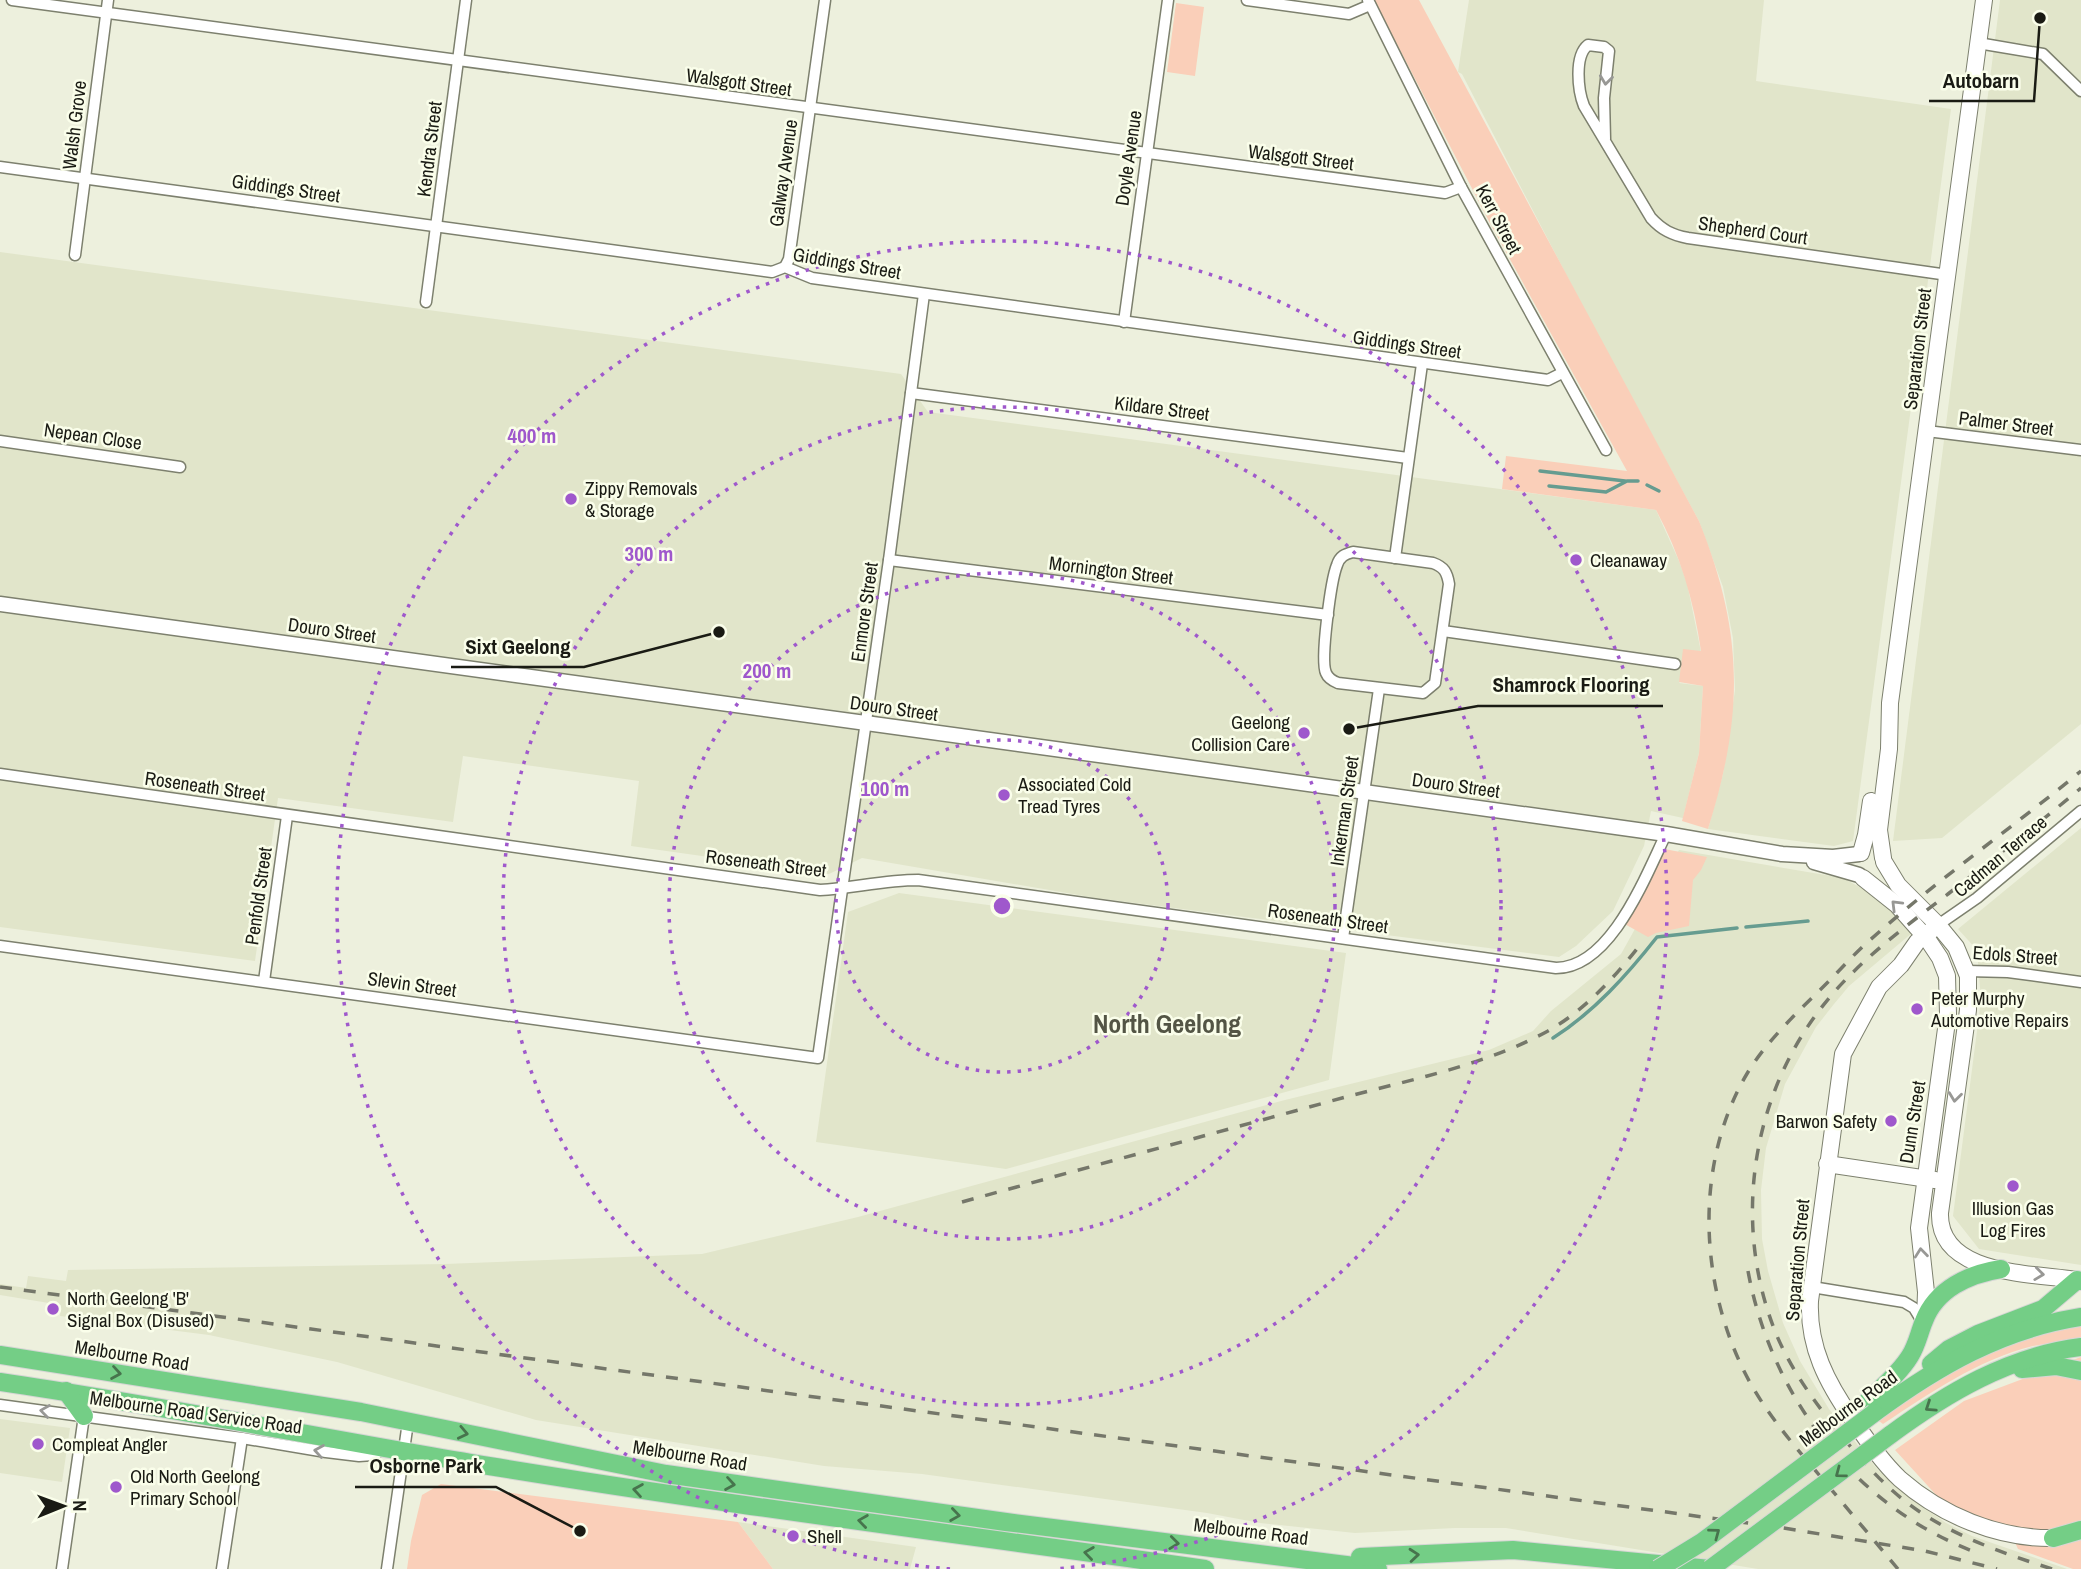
<svg xmlns="http://www.w3.org/2000/svg" width="2081" height="1569" font-family="'Archivo Narrow',sans-serif">
<rect width="100%" height="100%" fill="#edf0dd"/>
<g fill="#e1e5ca">
<path d="M1469,0H1764L1756,81L1951,109L1853,841L1834,846L1708,829L1723,774L1735,690L1733,638L1723,587L1699,521L1595,330L1462,74L1458,72Z"/>
<path d="M2000,0H2081V724L1942,838L1893,841Z"/>
<path d="M0,252L901,374L928,412L1656,510L1679,561L1687,583L1701,652L1679,683L1703,686L1699,753L1683,818L1651,811L1644,846L1613,911L1576,946L1559,957L1096,898L862,858L829,874L631,846L639,781L463,756L453,822L278,798L255,961L0,927Z"/>
<path d="M2081,828V1265L1979,1249L1953,1216L1981,1000L1977,950L1958,929Z"/>
<path d="M1679,850L1843,878L1876,896L1912,933L1849,986L1834,1004L1816,1027L1785,1084L1766,1148L1761,1190L1762,1239L1768,1271L1783,1323L1800,1361L1829,1409L1877,1469L1915,1502L1946,1523L1972,1536L2067,1569H1758L1506,1528H1455L1355,1533L1260,1523L1207,1513L922,1474L824,1466L536,1420L337,1362L209,1335L60,1316L61,1305L0,1295V1284L26,1288L28,1276L66,1281L68,1270L445,1264L702,1254L858,1217L1285,1100L1489,1050L1533,1031L1551,1011L1621,954Z"/>
<path d="M899,893L1346,953L1329,1080L1006,1169L816,1142L848,912Z"/>
<path d="M0,1419L70,1428L62,1482L0,1473Z"/>
<path d="M738,1522L916,1547L910,1569H773Z"/>
</g>
<g fill="#facfb9">
<path d="M1374,0H1419L1699,521C1744,633 1744,714 1708,829L1682,821L1699,753L1703,686L1679,682L1683,649L1701,651C1694,601 1680,554 1656,510L1502,489L1506,456L1627,471L1491,225Z"/>
<path d="M1176,3L1204,7L1195,76L1167,72Z"/>
<path d="M1659,848L1707,857L1701,870L1693,880L1689,926L1656,933L1648,937L1621,922Z"/>
<path d="M2081,1325V1338C2065,1341 2048,1343 2033,1346C1977,1360 1930,1393 1883,1424L1879,1421C1933,1372 2008,1335 2081,1325Z"/>
<path d="M2081,1357V1569H2073L2018,1549L2009,1529L1971,1515L1938,1497L1895,1450L1964,1401Z"/>
<path d="M441,1484L738,1522L773,1569H407L411,1541L422,1495Z"/>
</g>
<g fill="none" stroke-linecap="round" stroke-linejoin="round">
<g stroke="#669c90" stroke-width="3.5">
<path d="M1540,471L1625,481"/>
<path d="M1647,485L1659,491"/>
<path d="M1549,486L1606,492L1627,481H1638"/>
<path d="M1746,927L1808,921"/>
<path d="M1553,1038C1594,1012 1627,975 1657,937L1737,928"/>
</g>
<defs>
<g id="minor">
<path d="M12,0L1445,193L1461,187"/>
<path d="M1247,0L1349,14L1370,5"/>
<path d="M1368,0L1461,187L1606,450"/>
<path d="M1978,43L2043,54L2081,91"/>
<path d="M1605,139L1604,98L1609,51L1604,47L1588,45C1574,56 1578,91 1584,106L1651,218C1662,230 1672,235 1688,238L1948,275"/>
<path d="M0,167L772,272L785,267L812,278L1548,380L1562,373"/>
<path d="M75,255L108,0"/>
<path d="M785,267L789,259L825,0"/>
<path d="M426,302L466,0"/>
<path d="M1124,322L1168,0"/>
<path d="M911,393L1408,458"/>
<path d="M1927,431L2081,450"/>
<path d="M0,441L180,467"/>
<path d="M1353,552L1433,563C1444,567 1447,572 1449,584L1435,683L1423,693L1338,683C1333,681 1328,678 1326,673C1320,660 1331,580 1337,565C1340,556 1345,554 1353,552Z"/>
<path d="M1395,558L1422,364"/>
<path d="M889,560L1328,615"/>
<path d="M1443,631L1675,664"/>
<path d="M0,774L820,890C853,888 885,880 918,880L1556,968C1611,968 1646,875 1666,834"/>
<path d="M1938,925L1977,898L2081,811"/>
<path d="M1343,938L1379,689"/>
<path d="M0,946L818,1058L889,560L924,294"/>
<path d="M1967,971L2008,972L2081,982"/>
<path d="M264,981L287,816"/>
<path d="M1812,1287L1904,1302L1914,1308L1923,1323"/>
<path d="M0,1405L242,1438L326,1452L359,1456L373,1455L382,1449"/>
<path d="M62,1569L84,1416"/>
<path d="M222,1569L242,1438"/>
<path d="M387,1569L408,1422"/>
</g>
<g id="tertiary">
<path d="M0,604L1157,763L1666,834L1782,854L1833,857L1859,854"/>
<path d="M1814,862L1859,875"/>
</g>
<g id="secondary">
<path d="M1861,853L1866,835L1871,801"/>
<path d="M1883,858L1879,830L1889,749L1890,703L1984,0"/>
<path d="M1884,862L1898,885L1938,925L1956,947L1968,976V1010L1940,1213C1938,1276 2033,1273 2077,1280"/>
<path d="M1863,878L1897,905L1928,940L1940,958L1947,976L1948,1014L1919,1228L1926,1292L1925,1318"/>
<path d="M1938,925L1917,942L1901,965L1879,987L1843,1054L1810,1301C1808,1347 1827,1383 1853,1420C1867,1440 1882,1462 1900,1479C1941,1515 1998,1539 2053,1538"/>
<path d="M1827,1164L1935,1180"/>
</g>
<g id="trunk">
<path d="M0,1355L361,1412L666,1474L1006,1522L1378,1569"/>
<path d="M1931,1364L1949,1349L1978,1334L2043,1309L2077,1280L2081,1281"/>
<path d="M2022,1369L2056,1366L2081,1371"/>
<path d="M0,1382C164,1406 326,1439 489,1466C727,1505 966,1535 1205,1569"/>
<path d="M66,1391L84,1416"/>
<path d="M1866,1403C1881,1388 1899,1374 1910,1356C1917,1345 1919,1333 1924,1321C1936,1289 1969,1274 2001,1269"/>
<path d="M1874,1413C1938,1366 2002,1329 2081,1317"/>
<path d="M1890,1435C1947,1393 2009,1356 2081,1347"/>
<path d="M2053,1538L2081,1530"/>
<path d="M1360,1557L1513,1550L1710,1569"/>
</g>
</defs>
<use href="#minor" stroke="#7d806e" stroke-width="13"/>
<use href="#tertiary" stroke="#7d806e" stroke-width="17"/>
<use href="#secondary" stroke="#7d806e" stroke-width="18"/>
<use href="#trunk" stroke="#d6d6d5" stroke-width="20"/>
<use href="#minor" stroke="#fff" stroke-width="10"/>
<use href="#tertiary" stroke="#fff" stroke-width="14"/>
<use href="#secondary" stroke="#fff" stroke-width="16"/>
<use href="#trunk" stroke="#74ce86" stroke-width="18"/>
<g stroke="#75776a" stroke-width="3.5" stroke-dasharray="12 12" stroke-linecap="butt">
<path d="M962,1202C1085,1168 1208,1135 1331,1101C1403,1081 1482,1067 1548,1031C1585,1010 1614,978 1640,945"/>
<path d="M1748,1271C1771,1396 1855,1507 1975,1552"/>
<path d="M0,1287L1777,1527L1925,1551L1997,1569"/>
<path d="M1898,1569C1872,1538 1846,1507 1820,1476C1793,1444 1764,1411 1745,1373C1699,1282 1694,1162 1748,1072C1769,1038 1800,1010 1829,981C1842,968 1855,953 1870,940C1937,880 2012,828 2081,771"/>
<path d="M2052,1569C2006,1554 1961,1539 1920,1512C1887,1490 1862,1461 1837,1430C1814,1401 1792,1371 1777,1336C1733,1230 1749,1104 1818,1012C1853,965 1901,930 1948,894C1993,859 2038,824 2081,788"/>
</g>
<defs>
<g id="trunk-bridge">
<path d="M1658,1569L1702,1542L1874,1413"/>
<path d="M1710,1569L1890,1435"/>
</g>
</defs>
<use href="#trunk-bridge" stroke="#d6d6d5" stroke-width="20" stroke-linecap="butt"/>
<use href="#trunk-bridge" stroke="#74ce86" stroke-width="18"/>
</g>
<defs><path id="oneway-chevron" d="M-2-3.5L2.5 0L-2 3.5" fill="none" stroke-width="1.6" stroke-linecap="round" stroke-linejoin="round" transform="scale(1.75)"/></defs>
<g stroke="#989895">
<use href="#oneway-chevron" transform="translate(1606 80) rotate(97)"/>
<use href="#oneway-chevron" transform="translate(1896 905) rotate(-135)"/>
<use href="#oneway-chevron" transform="translate(1955 1097) rotate(97)"/>
<use href="#oneway-chevron" transform="translate(1921 1253) rotate(-96)"/>
<use href="#oneway-chevron" transform="translate(2039 1274) rotate(7)"/>
<use href="#oneway-chevron" transform="translate(45 1411) rotate(-172)"/>
<use href="#oneway-chevron" transform="translate(319 1451) rotate(-171)"/>
</g>
<g stroke="#47744d">
<use href="#oneway-chevron" transform="translate(116 1373) rotate(9)"/>
<use href="#oneway-chevron" transform="translate(1930 1407) rotate(146)"/>
<use href="#oneway-chevron" transform="translate(463 1433) rotate(12)"/>
<use href="#oneway-chevron" transform="translate(1840 1473) rotate(143)"/>
<use href="#oneway-chevron" transform="translate(730 1484) rotate(9)"/>
<use href="#oneway-chevron" transform="translate(638 1490) rotate(-171)"/>
<use href="#oneway-chevron" transform="translate(955 1515) rotate(8)"/>
<use href="#oneway-chevron" transform="translate(863 1521) rotate(-172)"/>
<use href="#oneway-chevron" transform="translate(1715 1533) rotate(-37)"/>
<use href="#oneway-chevron" transform="translate(1174 1543) rotate(7)"/>
<use href="#oneway-chevron" transform="translate(1089 1553) rotate(-172)"/>
<use href="#oneway-chevron" transform="translate(1414 1555) rotate(-5)"/>
</g>
<g fill="none" stroke="#9f58cc" stroke-width="3.5" stroke-dasharray="3.5 7">
<circle cx="1002" cy="906" r="166"/>
<circle cx="1002" cy="906" r="333"/>
<circle cx="1002" cy="906" r="499"/>
<path d="M950 1569A665 665 0 1 1 1054 1569"/>
</g>
<g fill="#9f58cc" stroke="#fafeea" stroke-width="2.5">
<circle cx="571" cy="499" r="7"/>
<circle cx="1576" cy="560" r="7"/>
<circle cx="1304" cy="733" r="7"/>
<circle cx="1004" cy="795" r="7"/>
<circle cx="1917" cy="1009" r="7"/>
<circle cx="1891" cy="1121" r="7"/>
<circle cx="2013" cy="1186" r="7"/>
<circle cx="53" cy="1309" r="7"/>
<circle cx="38" cy="1444" r="7"/>
<circle cx="116" cy="1487" r="7"/>
<circle cx="793" cy="1536" r="7"/>
</g>
<g text-anchor="middle" dominant-baseline="central" stroke-width="5" stroke-linejoin="round" paint-order="stroke">
<g font-size="19" fill="#1a1b14" stroke="#fafeea">
<text transform="translate(739 82) rotate(8)">Walsgott Street</text>
<text transform="translate(74 125) rotate(-83)">Walsh Grove</text>
<text transform="translate(429 149) rotate(-83)">Kendra Street</text>
<text transform="translate(1301 157) rotate(7)">Walsgott Street</text>
<text transform="translate(1128 158) rotate(-82)">Doyle Avenue</text>
<text transform="translate(783 173) rotate(-82)">Galway Avenue</text>
<text transform="translate(286 188) rotate(8)">Giddings Street</text>
<text transform="translate(1499 219) rotate(62)">Kerr Street</text>
<text transform="translate(1753 230) rotate(8)">Shepherd Court</text>
<text transform="translate(847 263) rotate(10)">Giddings Street</text>
<text transform="translate(1407 344) rotate(8)">Giddings Street</text>
<text transform="translate(1917 349) rotate(-83)">Separation Street</text>
<text transform="translate(1162 408) rotate(7)">Kildare Street</text>
<text transform="translate(2006 423) rotate(7)">Palmer Street</text>
<text transform="translate(93 436) rotate(8)">Nepean Close</text>
<text transform="translate(1111 570) rotate(7)">Mornington Street</text>
<text transform="translate(864 612) rotate(-82)">Enmore Street</text>
<text transform="translate(332 630) rotate(8)">Douro Street</text>
<text transform="translate(894 708) rotate(8)">Douro Street</text>
<text transform="translate(1456 785) rotate(8)">Douro Street</text>
<text transform="translate(205 786) rotate(8)">Roseneath Street</text>
<text transform="translate(1344 811) rotate(-82)">Inkerman Street</text>
<text transform="translate(2000 856) rotate(-40)">Cadman Terrace</text>
<text transform="translate(766 863) rotate(7)">Roseneath Street</text>
<text transform="translate(258 896) rotate(-82)">Penfold Street</text>
<text transform="translate(1328 918) rotate(8)">Roseneath Street</text>
<text transform="translate(2015 955) rotate(4)">Edols Street</text>
<text transform="translate(412 984) rotate(8)">Slevin Street</text>
<text transform="translate(1912 1122) rotate(-81)">Dunn Street</text>
<text transform="translate(1797 1260) rotate(-85)">Separation Street</text>
<text transform="translate(132 1355) rotate(9)">Melbourne Road</text>
<text transform="translate(1848 1408) rotate(-36)">Melbourne Road</text>
<text transform="translate(196 1412) rotate(8)">Melbourne Road Service Road</text>
<text transform="translate(690 1455) rotate(9)">Melbourne Road</text>
<text transform="translate(1251 1531) rotate(7)">Melbourne Road</text>
</g>
<g font-size="19" fill="#1a1b14" stroke="#fafeea" text-anchor="start">
<text x="585" y="488">Zippy Removals<tspan x="585" dy="22">&amp; Storage</tspan></text>
<text x="1590" y="560">Cleanaway</text>
<text x="1290" y="722" text-anchor="end">Geelong<tspan x="1290" dy="22">Collision Care</tspan></text>
<text x="1018" y="784">Associated Cold<tspan x="1018" dy="22">Tread Tyres</tspan></text>
<text x="1931" y="998">Peter Murphy<tspan x="1931" dy="22">Automotive Repairs</tspan></text>
<text x="1877" y="1121" text-anchor="end">Barwon Safety</text>
<text x="2013" y="1208" text-anchor="middle">Illusion Gas<tspan x="2013" dy="22">Log Fires</tspan></text>
<text x="67" y="1298">North Geelong 'B'<tspan x="67" dy="22">Signal Box (Disused)</tspan></text>
<text x="52" y="1444">Compleat Angler</text>
<text x="130" y="1476">Old North Geelong<tspan x="130" dy="22">Primary School</tspan></text>
<text x="807" y="1536">Shell</text>
</g>
<g font-size="26" font-weight="bold" fill="#535545" stroke="#fafeea">
<text x="1167" y="1023">North Geelong</text>
</g>
</g>
<circle cx="1002" cy="906" r="10" fill="#9f58cc" stroke="#fafeea" stroke-width="3.5"/>
<g font-size="21" text-anchor="middle" font-weight="bold" fill="#9f58cc" stroke="#fafeea" stroke-width="5" stroke-linejoin="round" paint-order="stroke">
<text x="532" y="443">400 m</text>
<text x="649" y="561">300 m</text>
<text x="767" y="678">200 m</text>
<text x="885" y="796">100 m</text>
</g>
<path fill="none" stroke="#1a1b14" stroke-width="2.5" d="M2040 18L2034 101H1929M719 632L584 667H451M1349 729L1478 706H1663M580 1531L496 1487H355"/>
<g fill="#1a1b14" stroke="#fafeea" stroke-width="2.5">
<circle cx="2040" cy="18" r="7"/>
<circle cx="719" cy="632" r="7"/>
<circle cx="1349" cy="729" r="7"/>
<circle cx="580" cy="1531" r="7"/>
</g>
<g font-size="21" text-anchor="middle" font-weight="bold" fill="#1a1b14" stroke="#fafeea" stroke-width="5" stroke-linejoin="round" paint-order="stroke">
<text x="1981" y="88">Autobarn</text>
<text x="518" y="654">Sixt Geelong</text>
<text x="1571" y="692">Shamrock Flooring</text>
<text x="426" y="1473">Osborne Park</text>
</g>
<g transform="translate(63 1506) rotate(89)" stroke="#fafeea" stroke-width="5" paint-order="stroke">
<path d="M0-5L12 26L0 18L-12 26Z" fill="#1a1b14"/>
<text y="-10" font-size="19" font-weight="bold" text-anchor="middle" fill="#1a1b14">N</text>
</g>
</svg>
